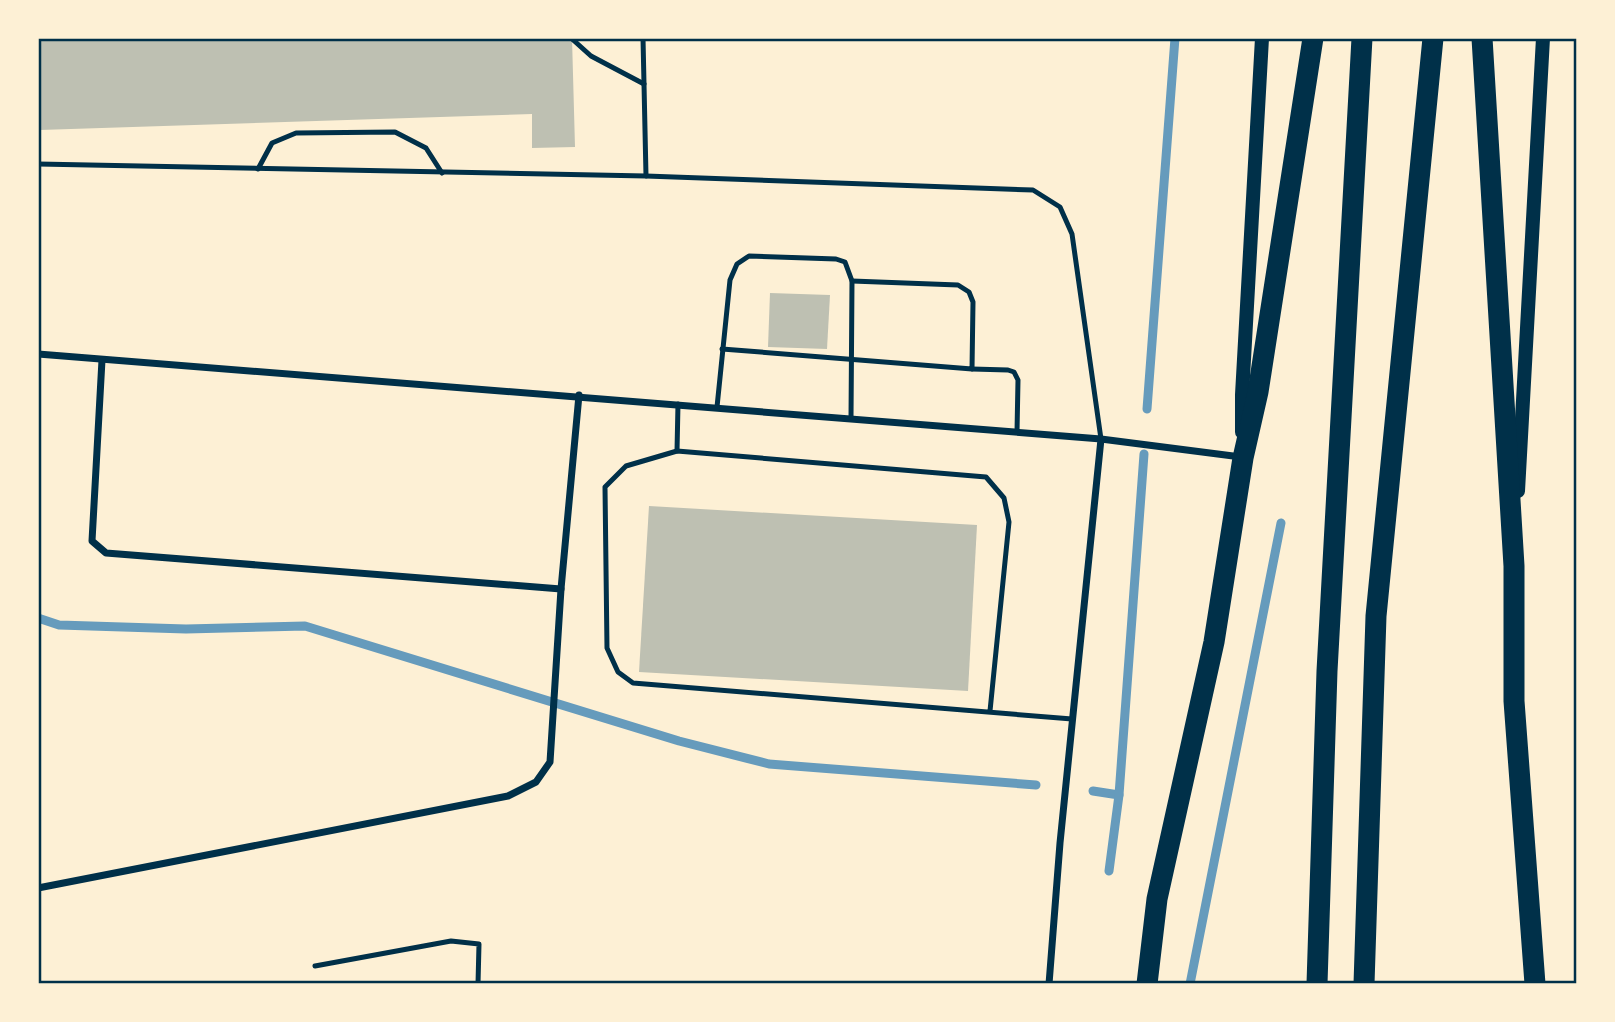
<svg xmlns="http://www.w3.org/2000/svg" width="1615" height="1022" font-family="'DejaVu Sans',sans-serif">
<rect width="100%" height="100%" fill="#fdf0d5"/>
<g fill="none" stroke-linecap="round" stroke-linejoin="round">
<g stroke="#669bbc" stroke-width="9">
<path d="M1147,409L1175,38"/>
<path d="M38,618L59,625L186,629L305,626L679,741L769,764L1036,785"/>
<path d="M1093,791L1119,795"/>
<path d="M1109,871L1119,795L1144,454"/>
<path d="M1190,984L1281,523"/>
</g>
</g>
<g fill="#bec0b2">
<path d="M38,38H572L575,147L532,148V114L40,130Z"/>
<path d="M770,293L830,295L827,349L768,347Z"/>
<path d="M649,506L977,525L968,691L639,672Z"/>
</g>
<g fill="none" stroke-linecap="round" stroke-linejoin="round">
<g stroke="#003049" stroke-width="5">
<path d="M571,38L591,56L644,84"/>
<path d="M643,38L646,176"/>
<path d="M38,164L646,176L1033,190L1060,207L1072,234L1101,439"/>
<path d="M258,169L272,143L296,133L395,132L426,148L442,173"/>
<path d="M722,349L972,369L973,302L969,292L958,285L852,281"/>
<path d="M972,369L1008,370L1014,372L1018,380L1017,432"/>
<path d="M717,407L730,280L737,264L749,256L836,259L845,262L852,281L851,418"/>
<path d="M677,451L678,404"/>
<path d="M990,711L1009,522L1004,498L986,477L677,451L626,466L605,487L607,648L618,672L633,683L1072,719"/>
<path d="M315,966L451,941L479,944L478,984"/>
</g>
<g stroke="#003049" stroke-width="7">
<path d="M38,354L1101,439L1241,457"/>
<path d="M102,360L92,541L106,553L561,589"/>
<path d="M38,888L508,796L536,782L550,762L561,589L579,395"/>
<path d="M1049,984L1060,843L1101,439"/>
</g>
<g stroke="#003049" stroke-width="14">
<path d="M1242,432V395L1262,38"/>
<path d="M1518,491L1543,38"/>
</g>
<g stroke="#003049" stroke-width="21">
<path d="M1482,38L1514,566V701L1535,984"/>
<path d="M1147,984L1157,899L1214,642L1243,458L1258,392L1313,38"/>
<path d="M1317,984L1327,671L1362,38"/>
<path d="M1364,984L1376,616L1433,38"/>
</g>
</g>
<rect width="1615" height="1022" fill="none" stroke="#fdf0d5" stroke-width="80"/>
<rect x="40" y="40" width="1535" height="942" fill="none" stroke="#003049" stroke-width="2.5"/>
</svg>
